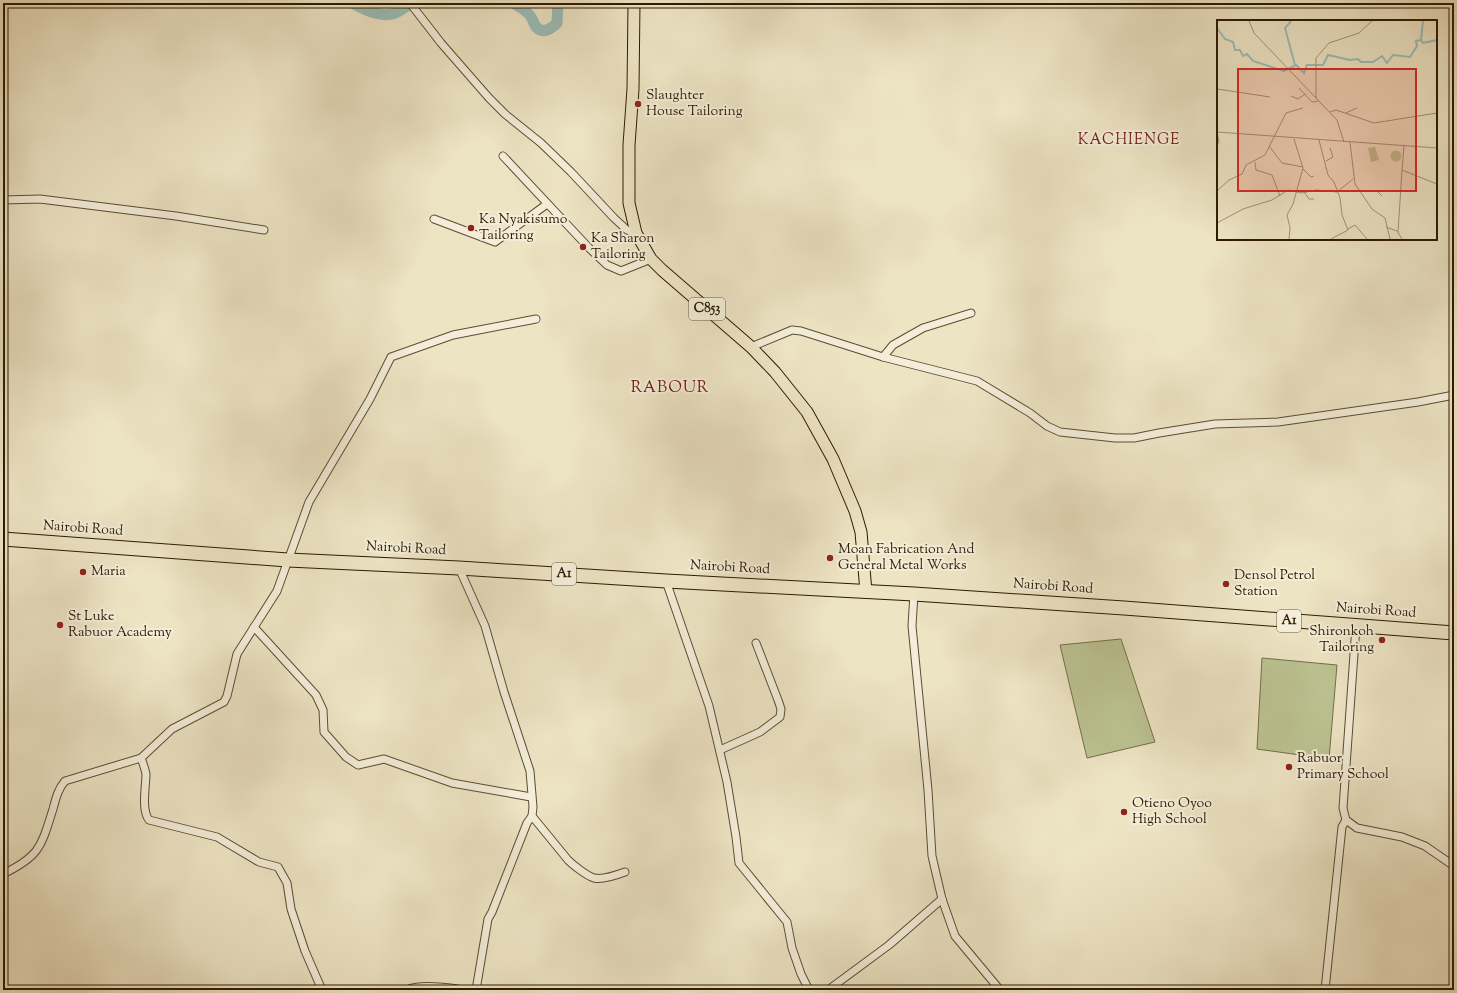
<svg xmlns="http://www.w3.org/2000/svg" width="1457" height="993" font-family="'Sorts Mill Goudy',serif">
<rect width="100%" height="100%" fill="#ede4c4"/>
<filter id="stains"><feTurbulence type="fractalNoise" baseFrequency=".005" numOctaves="4"/><feColorMatrix values="0 0 0 0 .2 0 0 0 0 .09 0 0 0 0 .02 0 0 0 .5 -.17"/></filter>
<radialGradient id="worn" r=".72"><stop offset=".6" stop-color="#630" stop-opacity="0"/><stop offset="1" stop-color="#630" stop-opacity=".3"/></radialGradient>
<g fill="#bcc392" stroke="#756e49">
<path d="M1121,639L1155,742L1087,758L1060,645Z"/>
<path d="M1262,658L1337,665L1329,759L1257,749Z"/>
</g>
<g fill="none" stroke-linecap="round" stroke-linejoin="round">
<g stroke="#9abeb9" stroke-width="11">
<path d="M352,3C363,9 378,17 392,14C399,13 405,7 411,3"/>
<path d="M513,3C519,7 527,10 531,17C533,20 534,25 537,28C544,34 552,28 557,23L558,3"/>
</g>
<defs>
<g id="street">
<path d="M410,3L441,43L489,98L505,114L541,143L571,172L614,218L627,230L636,233"/>
<path d="M503,156L589,248L607,265L621,271L651,259"/>
<path d="M3,200L40,199L176,216L264,230"/>
<path d="M434,219L495,242L547,204"/>
<path d="M751,347L792,330L801,331L883,357L977,381L1030,413L1047,426L1060,432L1115,438H1134L1159,433L1215,424L1278,422L1418,402L1454,395"/>
<path d="M883,357L893,345L923,328L971,313"/>
<path d="M459,568L485,626L504,692L530,771L533,807L532,816L527,823L492,912L488,919L476,990"/>
<path d="M666,581L709,706L727,782L736,837L739,863L787,922L792,948L801,974L809,990"/>
<path d="M914,594L912,626L928,790L932,856L942,899L955,936L1000,990"/>
<path d="M1356,626L1343,808L1346,820L1357,828L1402,837L1425,846L1454,866"/>
<path d="M254,627L316,695L323,710L324,732L346,757L358,765L384,759L452,783L531,797"/>
<path d="M720,750L760,732L780,717L781,709L778,700L756,643"/>
<path d="M141,758C143,763 145,769 146,774C146,786 141,810 149,820L217,837L259,862L278,867L287,883L291,909L305,951L322,990"/>
<path d="M532,816L568,860C573,865 587,876 594,878C603,880 617,875 625,872"/>
<path d="M3,874C40,856 41,847 53,809C56,798 58,789 65,781L141,758L172,729L224,702L227,696L237,654L277,591L309,502L370,399L391,357L453,335L536,319"/>
<path d="M407,990C417,984 451,987 463,990"/>
<path d="M632,990H671"/>
<path d="M828,990L889,945L942,899"/>
<path d="M1023,990H1100"/>
<path d="M1325,990L1342,827L1346,820"/>
</g>
<path id="primary" d="M634,3L633,89L629,145V203L636,233L651,259L662,270L751,347L775,372L807,412L833,459L855,511L861,532L866,592"/>
<path id="highway" d="M3,539L288,560L459,568L666,581L914,594L1124,608L1454,633"/>
</defs>
<use href="#street" stroke="#5e4c31" stroke-width="9"/>
<use href="#primary" stroke="#2e1a00" stroke-width="13"/>
<use href="#highway" stroke="#2e1a00" stroke-width="15"/>
<use href="#street" stroke="#f3edd9" stroke-width="7"/>
<use href="#primary" stroke="#ede4c4" stroke-width="11"/>
<use href="#highway" stroke="#ede4c4" stroke-width="13"/>
</g>
<g fill="#8f2418" stroke="#f3edd9" stroke-width="1.5">
<circle cx="638" cy="104" r="4"/>
<circle cx="471" cy="228" r="4"/>
<circle cx="583" cy="247" r="4"/>
<circle cx="830" cy="558" r="4"/>
<circle cx="83" cy="572" r="4"/>
<circle cx="1226" cy="584" r="4"/>
<circle cx="60" cy="625" r="4"/>
<circle cx="1382" cy="640" r="4"/>
<circle cx="1289" cy="767" r="4"/>
<circle cx="1124" cy="812" r="4"/>
</g>
<g text-anchor="middle" dominant-baseline="central" stroke-width="4" stroke-linejoin="round" paint-order="stroke">
<g fill="#f3edd9" stroke="#695941" stroke-width="1">
<rect x="689" y="298" width="36" height="22" rx="3"/>
<rect x="552" y="563" width="24" height="22" rx="3"/>
<rect x="1277" y="610" width="24" height="22" rx="3"/>
</g>
<g font-size="13" font-weight="bold" fill="#2e1a00">
<text x="707" y="309">C853</text>
<text x="564" y="574">A1</text>
<text x="1289" y="621">A1</text>
</g>
<g font-size="14" fill="#2e1a00" stroke="#f3edd9" text-anchor="start">
<text x="646" y="96">Slaughter<tspan x="646" dy="16">House Tailoring</tspan></text>
<text x="479" y="220">Ka Nyakisumo<tspan x="479" dy="16">Tailoring</tspan></text>
<text x="591" y="239">Ka Sharon<tspan x="591" dy="16">Tailoring</tspan></text>
<text x="838" y="550">Moan Fabrication And<tspan x="838" dy="16">General Metal Works</tspan></text>
<text x="91" y="572">Maria</text>
<text x="1234" y="576">Densol Petrol<tspan x="1234" dy="16">Station</tspan></text>
<text x="68" y="617">St Luke<tspan x="68" dy="16">Rabuor Academy</tspan></text>
<text x="1374" y="632" text-anchor="end">Shironkoh<tspan x="1374" dy="16">Tailoring</tspan></text>
<text x="1297" y="759">Rabuor<tspan x="1297" dy="16">Primary School</tspan></text>
<text x="1132" y="804">Otieno Oyoo<tspan x="1132" dy="16">High School</tspan></text>
</g>
<g font-size="14" fill="#2e1a00" stroke="#f3edd9">
<text transform="translate(83 529) rotate(4)">Nairobi Road</text>
<text transform="translate(406 549) rotate(3)">Nairobi Road</text>
<text transform="translate(730 568) rotate(3)">Nairobi Road</text>
<text transform="translate(1053 587) rotate(4)">Nairobi Road</text>
<text transform="translate(1376 611) rotate(4)">Nairobi Road</text>
</g>
<g font-size="15" letter-spacing="1" fill="#7a1f14" stroke="#f3edd9">
<text x="1129" y="140">KACHIENGE</text>
</g>
<g font-size="16" letter-spacing="1" fill="#7a1f14" stroke="#f3edd9">
<text x="670" y="388">RABOUR</text>
</g>
</g>
<g transform="translate(1217 20)">
<rect width="220" height="220" fill="#ede4c4"/>
<path d="M158,127L162,140L154,142L151,128ZM173.5 136a5.5 5.5 0 1 1 11 0a5.5 5.5 0 1 1-11 0Z" fill="#bcc392"/>
<path fill="none" stroke="#9abeb9" stroke-width="2" d="M74,1L68,8L78,45M0,8L8,19L16,22L18,30H23L26,36L30,34L36,41L67,51L79,45L87,53L90,45H106L111,35L133,40L141,39L144,42H156L165,36L170,43L176,35L193,37L200,26L199,21L204,20M204,20L206,1M204,20L206,23L220,20"/>
<path fill="none" stroke="#a19376" stroke-width="1" d="M32,1L37,13L99,78M82,68L95,82L101,81M0,69L53,77M74,76L81,79L88,74M113,92L119,90L157,103L220,93M129,93L140,88M0,112L220,128M102,120L111,155L117,162L123,178L125,195L131,210L114,219M127,122L120,100L99,78V38L112,23L142,13L155,1M133,122L138,164L155,189L168,198L173,219M0,125L2,122L0,112M52,126L65,143L86,147M187,126L185,150L220,164M109,141L116,137L113,128M38,142L39,150L55,155L63,176M86,149L94,157L97,156M0,171L12,160L25,154L29,145L48,135L69,93L86,88M144,171H160L165,176M87,172L92,179H97M0,203L26,189L55,180L71,170L85,173L99,170L120,172L136,159M169,207L180,211L185,219M131,209L138,205L150,219M181,212L185,150M72,219L73,208L70,195L76,184L86,148L77,119"/>
<path fill="#d62828" fill-opacity="0.15" stroke="#d62828" stroke-width="2" d="M21,49H199V171H21Z"/>
<rect width="220" height="220" fill="none" stroke="#2e1a00" stroke-width="2"/>
</g>
<rect width="1457" height="993" fill="none" stroke="#ede4c4" stroke-width="16"/>
<rect x="4" y="4" width="1449" height="985" fill="none" stroke="#2e1a00" stroke-width="2"/>
<rect x="8" y="8" width="1441" height="977" fill="none" stroke="#2e1a00"/>
<rect width="100%" height="100%" filter="url(#stains)"/>
<rect width="100%" height="100%" fill="url(#worn)"/>
</svg>
